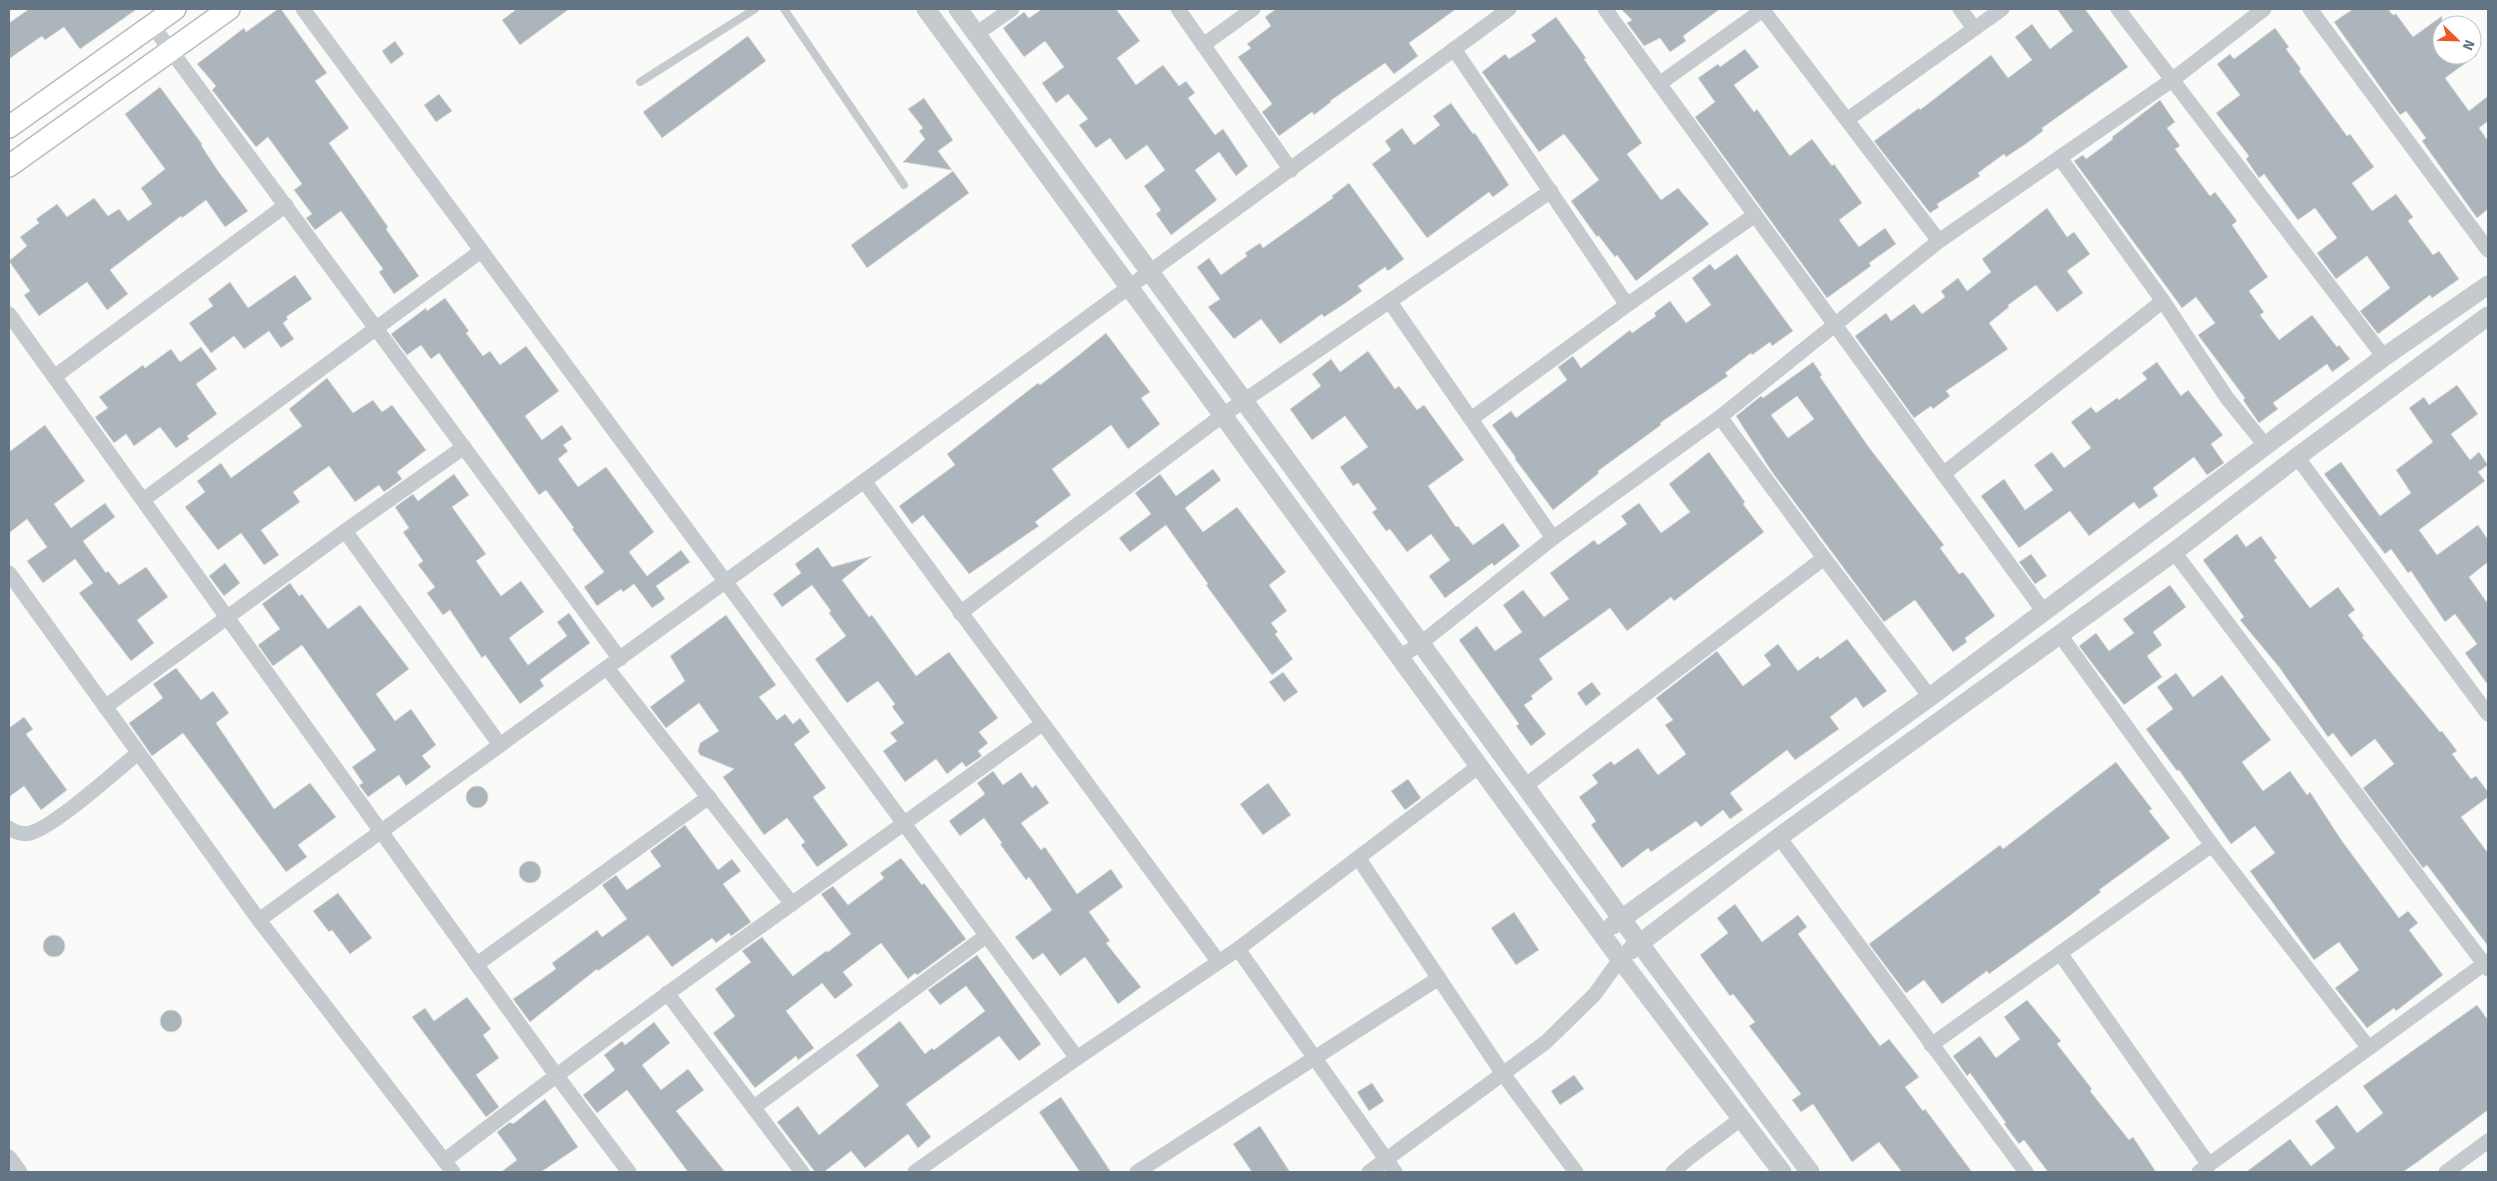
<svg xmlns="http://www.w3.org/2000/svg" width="2497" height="1181" font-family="Signika,sans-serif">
<rect width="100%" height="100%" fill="#fafaf8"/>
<g fill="#abb5bb" stroke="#dcdcda" fill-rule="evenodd">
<path d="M29,9H137L80,49L64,27L45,40L42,36L9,59V23Z"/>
<path d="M278,9H281L327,73L315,81L349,128L329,143L388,227L386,229L419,276L394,294L379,272L383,269L341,211L315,230L306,218L312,214L294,190L302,184L268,137L256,147L212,90L216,86L197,64L244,28L246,32Z"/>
<path d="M517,9H569L520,45L502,20Z"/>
<path d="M1042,9H1116L1140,41L1117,58L1136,85L1163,65L1179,86L1186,81L1195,93L1188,98L1215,135L1223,129L1248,166L1236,176L1219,152L1195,170L1217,200L1171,235L1156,214L1161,210L1144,186L1165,170L1147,145L1126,160L1110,138L1096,148L1079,125L1088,119L1068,94L1056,103L1042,83L1064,67L1045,41L1024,57L1003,28L1024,12L1029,18Z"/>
<path d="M1276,9H1456L1409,43L1418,56L1394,74L1385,63L1330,101L1331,102L1314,115L1312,112L1279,136L1262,112L1272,104L1238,57L1251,48L1247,44L1271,26L1265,17Z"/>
<path d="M1621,9H1720L1683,36L1686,41L1670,52L1660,38L1644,46L1627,23L1632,20Z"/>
<path d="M2057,9H2085L2128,67L2042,128L2043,131L2027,143L2006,157L2004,154L1978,173L1980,176L1937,204L1939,207L1930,213L1874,141L1919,108L1920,110L1991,55L2008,78L2032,60L2015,37L2032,24L2050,49L2073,31Z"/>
<path d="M2353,9H2388L2393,15L2396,14L2413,37L2442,16V55H2477L2445,78L2469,111L2488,96V121L2479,128L2488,141V209L2477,218L2422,141L2426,138L2406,111L2400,115L2334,22Z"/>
<path d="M1556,17L1586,58L1584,59L1642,143L1627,154L1661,200L1678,188L1709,224L1636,281L1617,255L1615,257L1598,235L1597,237L1571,201L1599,180L1581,156L1564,134L1539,152L1482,72L1505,54L1509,59L1536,41L1531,35Z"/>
<path d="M2275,28L2289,47L2286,49L2301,69L2299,71L2347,136L2350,134L2374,167L2352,183L2372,211L2396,194L2413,217L2408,221L2433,255L2439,251L2459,279L2432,298L2430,295L2378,334L2360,311L2390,288L2367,256L2336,279L2317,253L2337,238L2315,208L2298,220L2264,174L2259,178L2246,159L2249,156L2216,113L2240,95L2217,64L2230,54L2234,59Z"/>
<path d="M748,36L766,61L662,138L643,112Z"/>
<path d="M395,41L404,54L391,64L382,51Z"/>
<path d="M1745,49L1759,67L1734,85L1754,112L1757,109L1790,156L1812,139L1832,166L1834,164L1862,203L1839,220L1859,247L1885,228L1896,244L1869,263L1871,266L1827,298L1695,117L1715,102L1698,78L1718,64L1720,67Z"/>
<path d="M160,87L202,144L201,145L218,171L248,211L225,227L206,200L182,218L181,216L110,270L128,294L107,310L87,282L39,316L24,295L30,291L9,261L27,246L20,237L39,223L36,219L57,204L67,217L94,198L108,216L119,209L128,221L152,204L141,188L165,169L125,114Z"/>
<path d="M439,94L452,111L436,122L424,105Z"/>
<path d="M924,98L953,140L938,151L952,170L903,162L925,139L919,131L923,128L908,109Z"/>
<path d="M2160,100L2175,122L2167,128L2180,146L2175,149L2210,196L2215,192L2237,221L2232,225L2268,277L2249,291L2264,312L2260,315L2279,340L2312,315L2337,347L2339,345L2350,359L2332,372L2327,364L2273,403L2278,409L2259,423L2243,400L2245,398L2198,335L2215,323L2196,297L2182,308L2074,161L2083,155L2086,159L2113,139L2112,137Z"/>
<path d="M1451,103L1473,134L1475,133L1509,185L1493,197L1489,192L1427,238L1372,164L1391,150L1385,141L1402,128L1414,145L1440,125L1433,116Z"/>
<path d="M953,171L969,193L867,268L851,245Z"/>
<path d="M1349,183L1404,259L1388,271L1385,267L1358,286L1362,291L1347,302L1324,317L1322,314L1280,344L1261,319L1234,339L1208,307L1220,299L1197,267L1209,258L1221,275L1247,256L1245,253L1260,243L1263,248L1333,198L1332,196Z"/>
<path d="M2047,208L2067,237L2074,232L2090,254L2067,271L2083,293L2057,312L2036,285L2008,305L2009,307L1989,323L2008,349L1946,391L1950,396L1933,409L1931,406L1914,418L1855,336L1886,313L1891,321L1914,304L1922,314L1945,297L1941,291L1958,278L1967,291L1991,272L1982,259Z"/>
<path d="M1737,254L1793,331L1772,346L1770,342L1752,355L1751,353L1725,373L1728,376L1660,423L1661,425L1598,471L1599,473L1553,510L1515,459L1516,458L1492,425L1511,411L1516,418L1567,380L1558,367L1573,356L1581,368L1630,330L1632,333L1656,316L1654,313L1670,301L1686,323L1711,305L1692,278L1710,264L1715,270Z"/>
<path d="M295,275L312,299L286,317L288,319L283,323L294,339L281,348L269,331L244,349L234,336L211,353L189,323L213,306L208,299L230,282L248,308Z"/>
<path d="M445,298L469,331L466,333L483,356L490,351L500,365L526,346L559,391L525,416L542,440L562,425L572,439L563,445L568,451L558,459L578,487L606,467L654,532L629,552L647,576L681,550L690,562L656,586L665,599L652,608L634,584L623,592L621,589L597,606L584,587L604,572L572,529L574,528L546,490L539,495L439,353L431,359L421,345L407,355L391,334L426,308L427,311Z"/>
<path d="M1106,333L1150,392L1141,398L1160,424L1128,449L1111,425L1052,469L1071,495L1035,522L1039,526L969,574L923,515L912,524L899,506L955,465L947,454L1038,383L1040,385L1074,359Z"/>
<path d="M201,347L217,369L196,384L217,414L187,436L189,439L176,448L160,427L134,446L126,434L114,443L95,417L108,408L99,397L143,365L145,368L171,349L180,362Z"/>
<path d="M1368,351L1395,389L1399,386L1417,410L1424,405L1464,460L1428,486L1456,527L1458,526L1473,545L1503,523L1520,546L1494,566L1492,563L1445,598L1429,576L1450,560L1431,534L1407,552L1390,529L1386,531L1372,512L1377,509L1358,483L1353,486L1340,467L1368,447L1345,416L1312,440L1290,409L1321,386L1312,374L1331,359L1340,372Z"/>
<path d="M1813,362L1822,375L1820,377L1868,446L1944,545L1940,548L1959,574L1963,572L1970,581L1995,616L1965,638L1967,642L1953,652L1915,600L1884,622L1772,472L1736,416L1761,396L1763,398ZM1797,396L1814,419L1788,438L1771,415Z"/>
<path d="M2157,362L2181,396L2188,390L2223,435L2211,444L2224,463L2207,475L2194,457L2153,488L2158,496L2139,509L2134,502L2089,536L2070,511L2019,548L1981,496L2004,479L2025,510L2053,490L2034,465L2052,452L2064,468L2091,448L2071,422L2091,407L2096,413L2117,398L2119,400L2147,379L2142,373Z"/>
<path d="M327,378L353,413L373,400L382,412L392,405L426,450L397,472L402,479L384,492L379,485L355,502L329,466L293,492L300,502L261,530L279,555L264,565L241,533L218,550L185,507L205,492L197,481L221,463L231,478L302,426L289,409Z"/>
<path d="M2457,385L2478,414L2451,434L2470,460L2479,452L2488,465L2478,472L2485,481L2419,530L2437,555L2478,525L2488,540V562L2469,577L2488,604V685L2465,653L2477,644L2455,614L2445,622L2411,571L2408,573L2391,549L2385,554L2324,474L2341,462L2380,516L2411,493L2396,470L2433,442L2409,408L2424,397L2429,405Z"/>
<path d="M45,425L85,481L54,504L71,528L105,503L115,517L83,541L106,573L108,571L119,585L146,567L168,597L137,620L154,643L131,661L79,593L93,583L75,559L43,583L27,561L47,547L27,519L9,533V452Z"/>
<path d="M1709,452L1745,502L1743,504L1764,532L1674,601L1671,597L1627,631L1610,608L1539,659L1553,679L1531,696L1533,699L1524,705L1546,734L1531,746L1516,726L1519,724L1459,640L1477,626L1495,651L1522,632L1503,605L1523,590L1544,617L1569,599L1550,573L1594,540L1598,545L1627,524L1621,516L1639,503L1661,533L1690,512L1669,484Z"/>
<path d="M1213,469L1221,480L1185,508L1203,532L1237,507L1286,572L1269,585L1287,611L1271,623L1278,632L1275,634L1293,659L1272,675L1206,585L1208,584L1166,525L1130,552L1119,538L1151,514L1135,493L1160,474L1176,496Z"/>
<path d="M454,474L469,495L452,507L486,554L476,561L501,596L521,581L544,612L509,638L528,665L567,636L557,622L569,613L590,643L540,680L544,686L520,704L485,655L482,658L450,610L443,615L427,593L435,587L418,565L423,561L403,532L409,528L395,507L413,494L418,501Z"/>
<path d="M2237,534L2246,547L2261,536L2277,558L2274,560L2310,608L2338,587L2355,610L2348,615L2364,636L2362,637L2440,732L2442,731L2457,751L2452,754L2471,779L2476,776L2488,792V797L2461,817L2488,853V946L2427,865L2423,868L2363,788L2394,764L2375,739L2351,757L2333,733L2328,737L2279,667L2240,620L2244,617L2203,560Z"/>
<path d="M818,547L832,567L872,556L842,580L869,617L872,615L916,676L949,652L998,718L979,732L988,743L978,751L982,756L966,767L962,762L947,774L936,759L905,782L883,751L897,741L890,733L904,723L892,707L895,704L878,681L847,703L815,659L846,636L829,613L831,611L812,585L782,607L773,594L801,573L795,564Z"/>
<path d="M2031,554L2047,576L2035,584L2019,562Z"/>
<path d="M225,563L240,583L224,596L209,576Z"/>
<path d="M290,583L299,596L302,594L328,629L360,605L409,669L376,694L395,721L411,709L436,745L422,756L431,767L406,786L399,775L368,797L359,785L363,783L352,767L376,750L321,672L302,645L273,666L258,645L280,629L262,604Z"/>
<path d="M2170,585L2186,607L2153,632L2162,645L2147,656L2162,677L2124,705L2079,646L2096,633L2109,651L2134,633L2123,619Z"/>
<path d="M726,615L776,685L759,697L777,720L785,714L793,724L800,718L810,732L794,744L826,788L813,797L848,845L817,867L801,845L805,842L787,818L764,835L723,777L734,769L700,755L698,751L700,743L719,731L699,703L666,728L650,707L685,681L670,656Z"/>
<path d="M1847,639L1887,691L1863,708L1856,697L1830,717L1839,729L1795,760L1787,750L1730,793L1743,810L1730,819L1723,810L1701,827L1696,821L1651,852L1648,848L1622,868L1591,825L1596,821L1579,797L1598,783L1592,775L1611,761L1614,765L1638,748L1658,775L1686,754L1665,725L1673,720L1656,698L1717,651L1743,686L1771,665L1764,655L1778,644L1798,671L1818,656L1820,659Z"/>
<path d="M176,668L201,700L213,691L229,713L216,723L274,809L310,783L336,817L298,845L307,857L286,872L183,733L152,756L129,723L163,698L153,684Z"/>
<path d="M1283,672L1298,692L1284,702L1269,682Z"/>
<path d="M2176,673L2193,697L2222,675L2271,740L2242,762L2263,791L2290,771L2307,795L2310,792L2342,841L2399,918L2408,911L2418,923L2409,930L2443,975L2396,1011L2394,1008L2367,1028L2335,988L2359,970L2339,942L2314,960L2250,871L2275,853L2255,826L2231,844L2179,770L2177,771L2146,729L2173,709L2157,687Z"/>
<path d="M1592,682L1601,694L1586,706L1577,693Z"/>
<path d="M24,717L33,729L26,734L67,790L41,810L24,786L9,797V728Z"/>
<path d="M2116,762L2152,809L2149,811L2170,838L2099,890L2101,892L2060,923L1989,974L1987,971L1942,1004L1924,980L1906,993L1869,944L2000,845L2003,849Z"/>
<path d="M993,771L1003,785L1021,772L1032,788L1036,785L1049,803L1021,823L1041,850L1045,847L1077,894L1111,869L1123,887L1089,912L1110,941L1106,943L1141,987L1118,1004L1085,957L1060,976L1043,953L1033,960L1015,937L1052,910L1029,877L1026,880L1000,844L1002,843L984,818L960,836L949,821L985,794L977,783Z"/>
<path d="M1408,779L1421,798L1405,810L1391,791Z"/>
<path d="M1268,783L1291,815L1263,835L1240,804Z"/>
<circle cx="477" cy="797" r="11"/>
<path d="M685,825L718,870L732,859L741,871L723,884L751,922L731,936L729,933L716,943L712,938L672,967L648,935L598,971L597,969L530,1022L513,999L556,969L552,963L597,930L602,937L627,919L602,885L616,875L627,890L661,866L650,851Z"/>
<path d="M901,858L922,885L924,883L966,939L917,975L915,973L908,979L881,943L843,972L853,985L835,999L822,983L786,1011L814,1048L798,1060L796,1056L755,1088L713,1033L735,1016L715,989L751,962L742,951L762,937L793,976L826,951L828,952L851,934L821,894L833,886L848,905L884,878L880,873Z"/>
<circle cx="530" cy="872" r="11"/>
<path d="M338,893L372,938L350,954L332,930L329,932L313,911Z"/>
<path d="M1735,904L1762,942L1798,915L1807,927L1798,934L1880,1046L1889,1039L1919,1077L1905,1087L1923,1111L1925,1109L1972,1172H1902L1879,1142L1852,1162L1813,1104L1801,1112L1792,1100L1801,1094L1749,1026L1755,1022L1733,994L1730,996L1700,955L1728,933L1717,918Z"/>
<path d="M1514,912L1539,950L1516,965L1491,928Z"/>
<circle cx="54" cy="946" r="11"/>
<path d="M977,955L1041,1044L1019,1061L999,1036L906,1104L931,1137L918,1148L908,1134L865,1168L851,1151L824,1172H815L777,1122L798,1106L819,1135L879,1086L856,1055L900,1021L925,1054L932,1048L934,1050L985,1011L966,986L940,1005L928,990Z"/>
<path d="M467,997L491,1029L483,1035L499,1058L476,1075L499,1107L486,1117L412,1017L425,1008L434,1021Z"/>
<path d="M2027,1000L2061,1041L2057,1044L2092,1089L2090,1091L2129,1140L2133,1137L2156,1172H2048L2024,1140L2019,1144L2004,1124L2006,1123L1970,1073L1967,1076L1953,1056L1980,1036L1996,1058L2020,1039L2004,1017Z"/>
<path d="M2477,1005L2488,1020V1110L2416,1163L2403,1172H2246L2290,1139L2311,1166L2335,1148L2315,1121L2337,1105L2357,1133L2383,1113L2363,1086Z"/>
<circle cx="171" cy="1021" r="11"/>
<path d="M654,1022L670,1043L642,1065L661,1090L688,1069L704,1090L676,1111L725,1172H688L627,1090L597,1113L583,1095L615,1070L604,1055L622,1041L625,1045Z"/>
<path d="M1574,1075L1584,1089L1560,1105L1551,1091Z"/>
<path d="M1372,1083L1384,1101L1369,1111L1357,1092Z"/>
<path d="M1061,1097L1111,1172H1080L1039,1112Z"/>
<path d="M545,1099L578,1147L541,1172H501L517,1160L497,1132L510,1122L513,1124Z"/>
<path d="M1260,1126L1290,1172H1252L1233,1144Z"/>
</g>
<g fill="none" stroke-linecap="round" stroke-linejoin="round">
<defs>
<g id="secondary">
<path d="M9,127L175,9"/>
<path d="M9,166L229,9"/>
</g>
</defs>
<use href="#secondary" stroke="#b7bdc2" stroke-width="24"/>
<g stroke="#c5cace" stroke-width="8">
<path d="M784,9L904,185"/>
<path d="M640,82L755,9"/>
</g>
<g stroke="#c5cace" stroke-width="15">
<path d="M303,9L1077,1058"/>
<path d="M1178,9L1291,170"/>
<path d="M1605,9L2044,612"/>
<path d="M1960,9L1974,28"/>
<path d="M2118,9L2384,357"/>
<path d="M2310,9L2488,250"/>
<path d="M1763,10L1939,241"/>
<path d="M152,25L620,659"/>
<path d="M976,34L1012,9"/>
<path d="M1203,45L1253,9"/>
<path d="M1454,49L1627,305"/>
<path d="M1659,84L1764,9"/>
<path d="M1848,119L2002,9"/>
<path d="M2060,158L2163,301L2227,398L2265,445"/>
<path d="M1390,302L1553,538"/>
<path d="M9,314L556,1075L629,1172"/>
<path d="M54,377L286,205"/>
<path d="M1720,417L1824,558L1930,697"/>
<path d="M1471,419L1627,305L1755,215"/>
<path d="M2297,457L2488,714"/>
<path d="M1943,474L2163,301"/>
<path d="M864,481L1218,961"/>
<path d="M143,500L481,251"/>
<path d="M345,531L500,745"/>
<path d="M2174,552L2488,969"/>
<path d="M9,573L259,920L453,1172"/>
<path d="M960,613L1223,415L1551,191"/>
<path d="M2060,635L2212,845L2368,1047"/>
<path d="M1400,657L1421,643L1553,538L1720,417L1939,241L2172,80L2264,9"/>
<path d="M607,668L792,904"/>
<path d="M105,707L345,531L464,447"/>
<path d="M1525,786L1824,558"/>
<path d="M9,828C14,832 23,835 30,833C53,828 117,770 138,753"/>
<path d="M1779,837L2026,1172"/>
<path d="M1359,859L1503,1074L1576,1172"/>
<path d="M259,920L864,481L1509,9"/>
<path d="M1238,949L1395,1172"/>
<path d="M2060,953L2209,1165"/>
<path d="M477,964L709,797"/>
<path d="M667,993L802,1172"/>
<path d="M1931,1045L2212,845"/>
<path d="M754,1107L986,936"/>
<path d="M9,1157L20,1172"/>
<path d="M444,1161C639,1010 842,869 1042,724"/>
<path d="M915,1172L1077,1058L1238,949L1479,766"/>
<path d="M1137,1172L1439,978"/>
<path d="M1369,1172L1546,1042L1595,994L1620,959"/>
<path d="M1673,1172L1690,1157L1742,1118"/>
<path d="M2199,1172L2488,961"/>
<path d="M2446,1172L2488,1141"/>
</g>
<g stroke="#c5cace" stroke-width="19">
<path d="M926,9L1620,959L1782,1172"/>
<path d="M958,9L1640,944L1810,1172"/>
<path d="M1613,925L1930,697L2384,357L2488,285"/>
<path d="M1631,950L1779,837L2174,552L2297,457L2488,316"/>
</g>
<use href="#secondary" stroke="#fff" stroke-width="21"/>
</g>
<rect width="2497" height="1181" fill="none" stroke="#637584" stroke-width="20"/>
<g transform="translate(2457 40) rotate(113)"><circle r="24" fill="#ffffff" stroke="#c1c8ce"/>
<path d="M0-4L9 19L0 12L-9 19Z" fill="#ec5826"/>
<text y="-8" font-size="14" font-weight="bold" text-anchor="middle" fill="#637584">N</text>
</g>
</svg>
